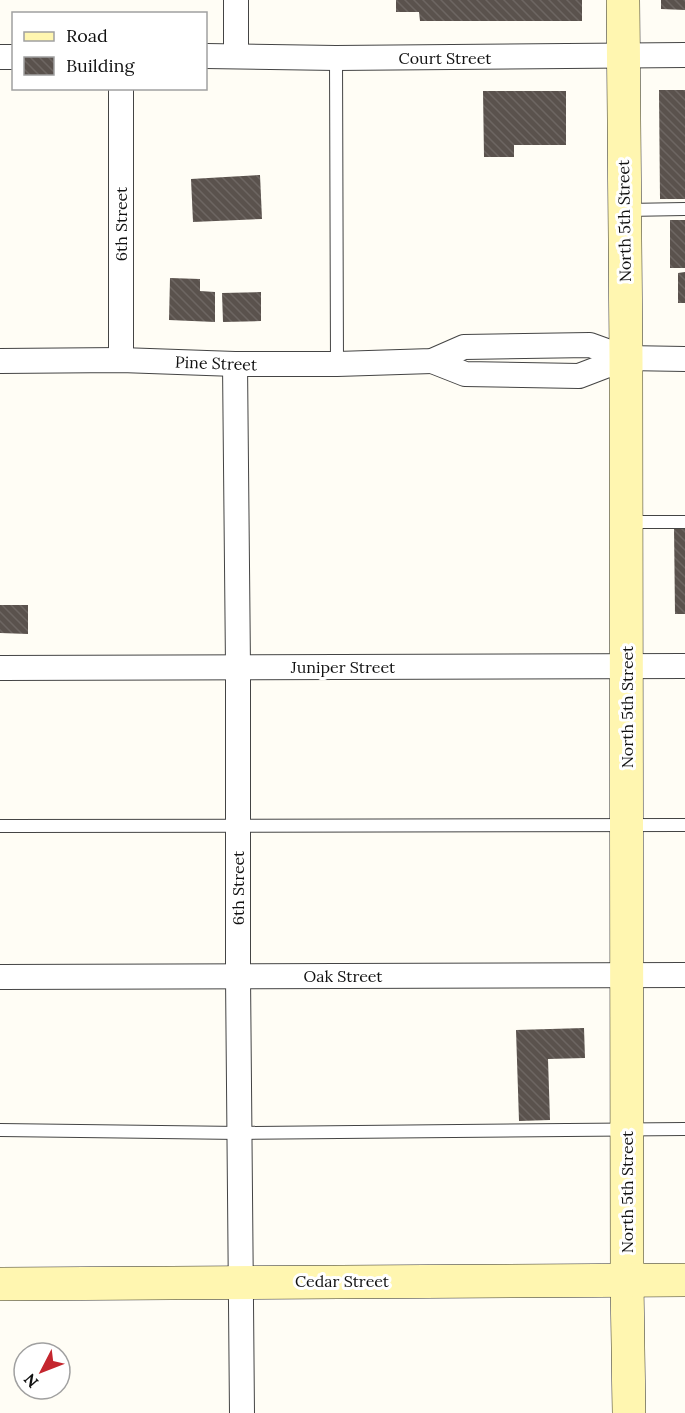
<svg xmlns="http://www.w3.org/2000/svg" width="685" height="1413" font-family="Lora,serif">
<defs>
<pattern id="building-back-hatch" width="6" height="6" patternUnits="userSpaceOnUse" patternTransform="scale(1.5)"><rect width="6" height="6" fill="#5a524d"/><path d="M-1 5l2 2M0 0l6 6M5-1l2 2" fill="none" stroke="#6d6662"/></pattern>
</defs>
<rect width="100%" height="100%" fill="#fffdf5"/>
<g fill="url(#building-back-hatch)">
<path d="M396,0H582V21H420L419,12H396Z"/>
<path d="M661,0H685V10L661,9Z"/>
<path d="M659,90H685V199H660Z"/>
<path d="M483,91H566V145H514V157H484Z"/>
<path d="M260,175L262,219L193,222L191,179Z"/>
<rect x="670" y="220" width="15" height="48"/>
<path d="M685,272V303H678V273Z"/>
<path d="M170,278L200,279V291L215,292V322L169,320Z"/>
<path d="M261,292V321L223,322L222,293Z"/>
<path d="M674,527H685V614H675Z"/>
<path d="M0,605H28V634L0,633Z"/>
<path d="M584,1028L585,1058L548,1059L550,1120L519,1121L516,1030Z"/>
</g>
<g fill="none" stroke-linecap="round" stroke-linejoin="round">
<defs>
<g id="lane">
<path d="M336,58L337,364"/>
<path d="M626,210L685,209"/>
<path d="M626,522H685"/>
<path d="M0,826L685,825"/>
<path d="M0,1130L240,1133L685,1129"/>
</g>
<g id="street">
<path d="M236,55V0"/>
<path d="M206,56L336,58L685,55"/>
<path d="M0,57H14"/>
<path d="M121,360V88"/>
<path d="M0,361L121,360L235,364H337L432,361L464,347L590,345L626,358L685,359"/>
<path d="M432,361L465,374L579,376L626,358"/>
<path d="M235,364L238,667V976L242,1413"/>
<path d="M0,668L685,666"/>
<path d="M0,977L685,975"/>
</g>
<g id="secondary">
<path d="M623,0L626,358L627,1280L629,1413"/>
<path d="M0,1284L685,1280"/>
</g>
</defs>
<use href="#lane" stroke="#444" stroke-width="14"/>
<use href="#street" stroke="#444" stroke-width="26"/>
<use href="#secondary" stroke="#333" stroke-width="34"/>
<use href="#lane" stroke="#fff" stroke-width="12"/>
<use href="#street" stroke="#fff" stroke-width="24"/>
<use href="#secondary" stroke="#fff6b0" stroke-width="33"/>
</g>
<g text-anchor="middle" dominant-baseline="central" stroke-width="6" stroke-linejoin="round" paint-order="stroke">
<g font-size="16" fill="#111" stroke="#fff">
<text x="445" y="58">Court Street</text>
<text transform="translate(624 221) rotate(-91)">North 5th Street</text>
<text transform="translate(121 224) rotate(-90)">6th Street</text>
<text transform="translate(216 363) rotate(2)">Pine Street</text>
<text x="343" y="667">Juniper Street</text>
<text transform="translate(627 707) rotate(-90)">North 5th Street</text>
<text transform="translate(238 888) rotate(-90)">6th Street</text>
<text x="343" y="976">Oak Street</text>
<text transform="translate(627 1192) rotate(-90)">North 5th Street</text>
<text x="342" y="1281">Cedar Street</text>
</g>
</g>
<rect x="12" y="12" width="195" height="78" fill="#ffffff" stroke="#a0a0a0" stroke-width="1.5"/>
<rect x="24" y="32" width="30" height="9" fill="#fff6b0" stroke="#a0a0a0" stroke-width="1.5"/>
<text x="66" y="42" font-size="18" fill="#111111">Road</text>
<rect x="24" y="57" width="30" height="18" fill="url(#building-back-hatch)" stroke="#a0a0a0" stroke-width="1.5"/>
<text x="66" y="72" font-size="18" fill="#111111">Building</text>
<g transform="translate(42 1371) rotate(228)"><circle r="28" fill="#ffffff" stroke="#a0a0a0" stroke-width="1.5"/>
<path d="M0-4.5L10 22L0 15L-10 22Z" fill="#c4262e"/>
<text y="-9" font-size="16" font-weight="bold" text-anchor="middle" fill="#111111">N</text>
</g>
</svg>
